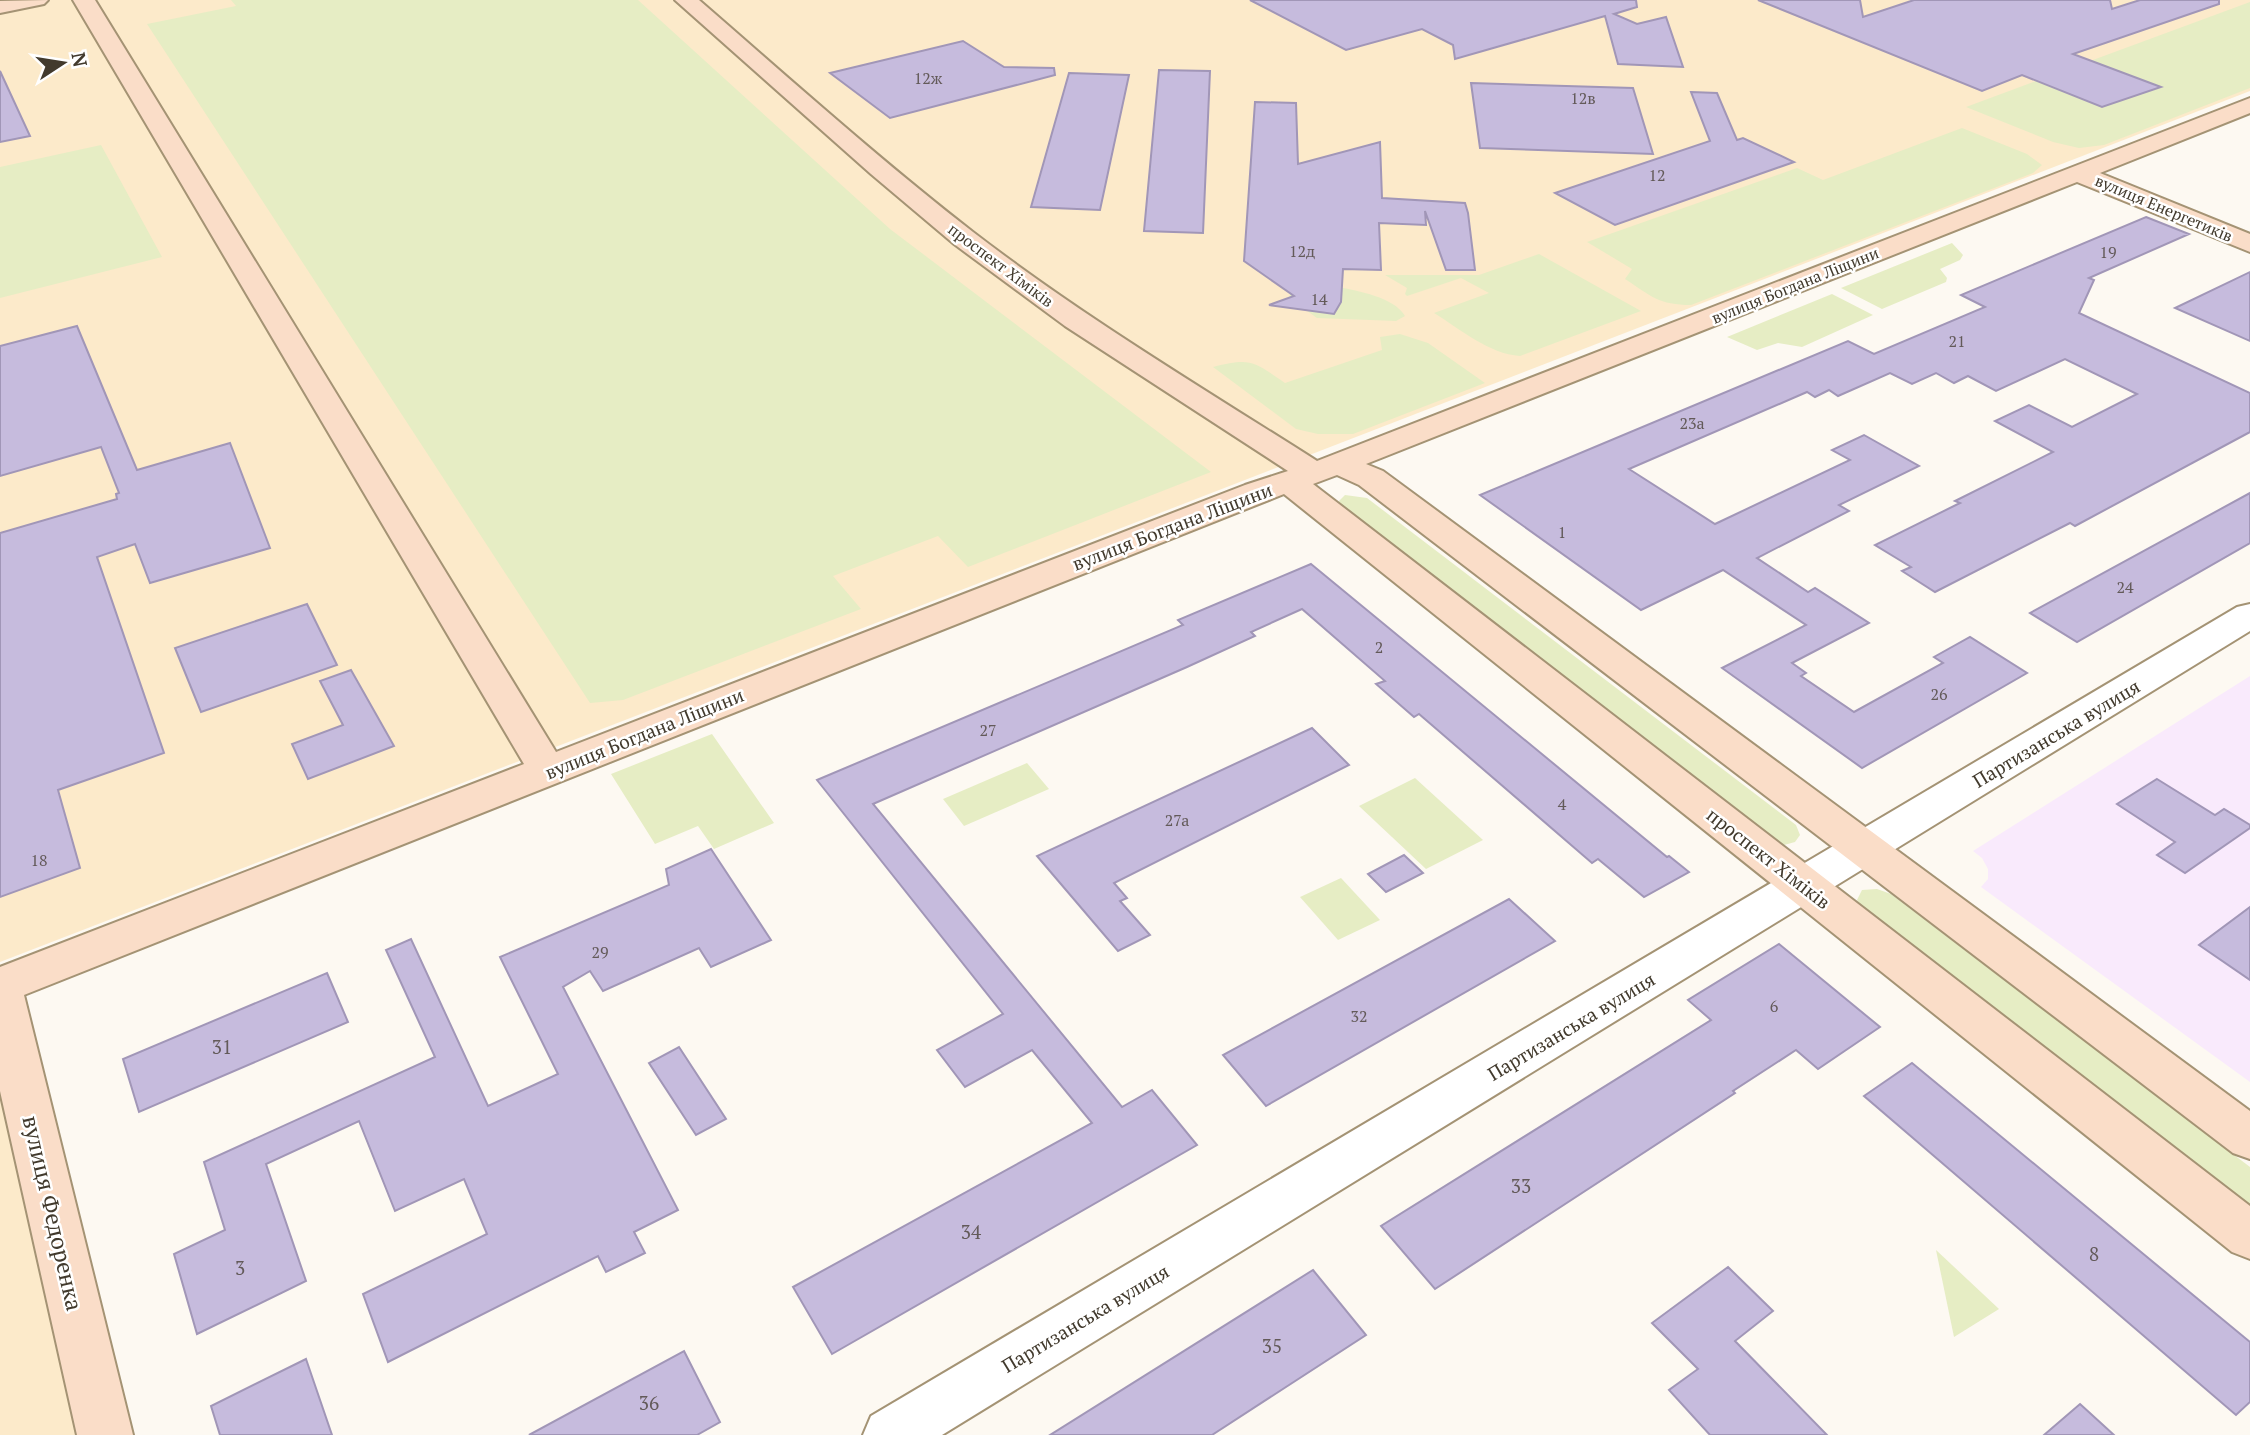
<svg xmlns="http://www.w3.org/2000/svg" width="2250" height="1435" font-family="'PT Serif',serif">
<rect width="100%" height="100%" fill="#fdf9f2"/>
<g fill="#fceaca">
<path d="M0,0H2250V91L0,962Z"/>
<path d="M0,1090L76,1435H0Z"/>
</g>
<path fill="#f9eafc" d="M2250,676V1082L1981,887L1988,879V869L1982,858L1973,851Z"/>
<g fill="#e6edc4">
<path d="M231,0H638L890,229L1211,472L968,567L938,536L833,576L861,609L623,700L590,703L147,24L236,6Z"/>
<path d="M2250,2V88L2104,145L2079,148L2053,142L1966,107Z"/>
<path d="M1962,128L2027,154L2042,165L2033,173L1691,305C1659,305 1651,296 1625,279L1632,269L1587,242L1797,168L1823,180Z"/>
<path d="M101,145L162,257L0,298V167Z"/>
<path d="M1952,243L1963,255L1960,260L1940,269L1947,278L1946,282L1882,309L1841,288Z"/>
<path d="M1539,254L1641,311L1520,356C1489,354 1460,329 1434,313L1489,293L1461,278L1407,296L1405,294L1407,288L1385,275H1479Z"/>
<path d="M1338,287C1358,291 1394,297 1405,316L1396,321L1317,318L1289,298L1291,291Z"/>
<path d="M1832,294L1873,315L1802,347L1778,343L1757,350L1727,337Z"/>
<path d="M1400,334L1428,343L1485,383L1353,434H1318L1296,429L1213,367C1252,357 1254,362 1285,383L1382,350L1380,337Z"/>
<path d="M1345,495L1367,498L1796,825L1800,835L1795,842L1784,845L1769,841L1342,508L1339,501Z"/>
<path d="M712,734L774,823L714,849L698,826L655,844L611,774Z"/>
<path d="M1027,763L1049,789L964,826L943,799Z"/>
<path d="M1415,778L1483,840L1426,869L1359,806Z"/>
<path d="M1341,878L1380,920L1338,940L1300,897Z"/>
<path d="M1877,889L1891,894L2250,1167V1211L1864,910L1857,900L1862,890Z"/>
<path d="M1936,1250L1999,1309L1954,1337Z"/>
</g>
<g fill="#c6bbdd" stroke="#a196b7" stroke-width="2">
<path d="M1250,0H1636L1637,7L1614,14L1637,24L1666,17L1683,67L1618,64L1605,16L1455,59L1453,45L1422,29L1346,50Z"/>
<path d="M1758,0H1860L1863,17L1914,0H2110L2112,9L2140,0H2219V4L2073,54L2161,87L2102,107L2022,75L1982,91Z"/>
<path d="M963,41L1004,67L1054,68L1055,75L890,118L830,73Z"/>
<path d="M1159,70L1210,71L1203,233L1144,231Z"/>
<path d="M0,71L30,136L0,142Z"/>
<path d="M1069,73L1129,75L1100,210L1031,207Z"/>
<path d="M1471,83L1633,88L1653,154L1480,148Z"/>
<path d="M1691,92L1717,93L1737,140L1743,138L1794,162L1615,225L1555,193L1710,141Z"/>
<path d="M1255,102L1296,103L1298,164L1380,142L1382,198L1465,203L1468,213L1475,270H1446L1425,211L1426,225L1379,223L1381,270L1343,269L1341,302L1334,314L1269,305L1294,296L1244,261Z"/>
<path d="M2146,217L2189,234L2089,278L2094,280L2079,313L2250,393V432L2075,526L2070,523L1935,592L1902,571L1911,567L1875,545L1960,503L1955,501L2053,452L1995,421L2029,405L2072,427L2137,394L2065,359L1996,391L1968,376L1954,383L1936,373L1912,384L1890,373L1838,396L1829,390L1815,397L1807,392L1629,469L1715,524L1850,460L1832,450L1864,435L1919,466L1839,505L1849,511L1757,558L1808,592L1815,588L1869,623L1792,663L1806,673L1801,676L1854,712L1943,663L1934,657L1970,637L2027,673L1862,768L1722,668L1806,625L1723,570L1641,610L1480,495L1848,341L1874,354L1985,307L1961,295Z"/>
<path d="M2250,272V341L2175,308Z"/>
<path d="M77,326L137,470L230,443L270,548L150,583L135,544L97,557L164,753L58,790L80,868L0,897V533L117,499L116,494L119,493L101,447L0,476V346Z"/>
<path d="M2250,493V543L2077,642L2030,613Z"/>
<path d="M1311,564L1667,857L1669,856L1689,872L1644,897L1598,859L1592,863L1419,714L1414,717L1376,684L1385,681L1302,609L1251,632L1255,636L1187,667L873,804L1122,1107L1152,1090L1197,1145L832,1354L793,1287L1092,1123L1032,1050L965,1087L937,1050L1003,1014L817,780L1183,625L1178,620Z"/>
<path d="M307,604L337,665L201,712L175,648Z"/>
<path d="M351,670L394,746L308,779L292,744L343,725L320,681Z"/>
<path d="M1312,728L1349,765L1114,883L1127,898L1120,901L1150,935L1118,951L1037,856Z"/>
<path d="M2157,779L2215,815L2224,809L2250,825V828L2185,873L2157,855L2175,842L2117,804Z"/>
<path d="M711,849L771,940L711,967L699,948L603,991L590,971L563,987L678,1210L634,1232L645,1253L606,1272L598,1256L388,1362L363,1294L487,1234L464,1179L395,1211L359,1121L266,1164L306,1281L197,1334L174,1254L225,1230L204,1162L435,1057L386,950L411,939L488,1106L558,1074L500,957L669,885L666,869Z"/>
<path d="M1404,855L1423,873L1386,892L1368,874Z"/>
<path d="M1509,899L1555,941L1266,1106L1223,1055Z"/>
<path d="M2250,907V980L2199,945Z"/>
<path d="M1779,944L1880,1027L1818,1069L1796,1050L1733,1091L1735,1093L1435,1289L1381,1226L1711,1020L1688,1000Z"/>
<path d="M327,973L348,1022L139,1112L123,1059Z"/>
<path d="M679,1047L726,1119L696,1135L649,1063Z"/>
<path d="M1912,1063L2250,1342V1402L2236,1415L1864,1096Z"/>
<path d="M1728,1267L1773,1311L1735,1341L1827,1435H1710L1669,1390L1698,1369L1652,1323Z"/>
<path d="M1313,1270L1366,1335L1212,1435H1050Z"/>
<path d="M684,1351L720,1422L697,1435H529Z"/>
<path d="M306,1359L332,1435H220L211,1406Z"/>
<path d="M2080,1404L2114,1435H2044Z"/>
</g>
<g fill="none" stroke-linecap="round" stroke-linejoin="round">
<defs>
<path id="street" d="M2250,604V631L942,1435H863L871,1416L2237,607Z"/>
<g id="secondary">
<path d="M48,0L44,4L0,13V1Z"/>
<path d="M73,0H95L556,752L1245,485L1288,471L1065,326L954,244L871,174L675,0H699C789,78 879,159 973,232C1082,316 1201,387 1317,461L2250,98V113L2100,173L2250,234V252L2077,182L1366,464L1383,471L2250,1111V1159L2233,1153L1359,485L1337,475L1313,484L2250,1206V1259L2232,1252L1284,494L24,995L133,1435H77L0,1091V967L524,764Z"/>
</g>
</defs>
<use href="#street" stroke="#a49374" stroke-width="4"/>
<use href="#secondary" stroke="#a49374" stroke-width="4"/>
<use href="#street" fill="#fff" fill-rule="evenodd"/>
<use href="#secondary" fill="#faddc8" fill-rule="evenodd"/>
</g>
<g text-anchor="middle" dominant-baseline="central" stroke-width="5" stroke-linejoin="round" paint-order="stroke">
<g font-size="16" fill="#635a59">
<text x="928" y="78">12ж</text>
<text x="1583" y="98">12в</text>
<text x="1657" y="175">12</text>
<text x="1302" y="251">12д</text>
<text x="2108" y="252">19</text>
<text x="1319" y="299">14</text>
<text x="1957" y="341">21</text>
<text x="1692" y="423">23а</text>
<text x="1562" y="532">1</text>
<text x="2125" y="587">24</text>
<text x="1379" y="647">2</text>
<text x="1939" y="694">26</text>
<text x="988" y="730">27</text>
<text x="1562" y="804">4</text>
<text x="1177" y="820">27а</text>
<text x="39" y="860">18</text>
<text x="600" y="952">29</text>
<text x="1774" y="1006">6</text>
<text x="1359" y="1016">32</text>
</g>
<g font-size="16" fill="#423a2d" stroke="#fff">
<text transform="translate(2164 208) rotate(23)">вулиця Енергетиків</text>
<text transform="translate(1001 265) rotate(37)">проспект Хіміків</text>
<text transform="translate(1795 285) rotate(-22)">вулиця Богдана Ліщини</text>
</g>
<g font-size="19" fill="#423a2d" stroke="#fff">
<text transform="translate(1172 526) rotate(-21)">вулиця Богдана Ліщини</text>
<text transform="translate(644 733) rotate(-22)">вулиця Богдана Ліщини</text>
<text transform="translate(2056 733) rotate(-31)">Партизанська вулиця</text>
<text transform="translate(1769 858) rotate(38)">проспект Хіміків</text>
<text transform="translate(1571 1026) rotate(-31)">Партизанська вулиця</text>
<text transform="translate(1085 1318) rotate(-31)">Партизанська вулиця</text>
</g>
<g font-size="19" fill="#635a59">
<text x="222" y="1046">31</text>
<text x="1521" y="1185">33</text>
<text x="971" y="1231">34</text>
<text x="2094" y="1253">8</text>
<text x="240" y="1267">3</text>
<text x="1272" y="1345">35</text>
<text x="649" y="1402">36</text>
</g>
<g font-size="23" fill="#423a2d" stroke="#fff">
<text transform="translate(53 1213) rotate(77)">вулиця Федоренка</text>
</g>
</g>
<g transform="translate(63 63) rotate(78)" stroke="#ffffff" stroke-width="5" paint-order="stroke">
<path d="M0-5L12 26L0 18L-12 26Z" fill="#423a2d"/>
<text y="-10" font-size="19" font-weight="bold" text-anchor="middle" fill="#423a2d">N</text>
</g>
</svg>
